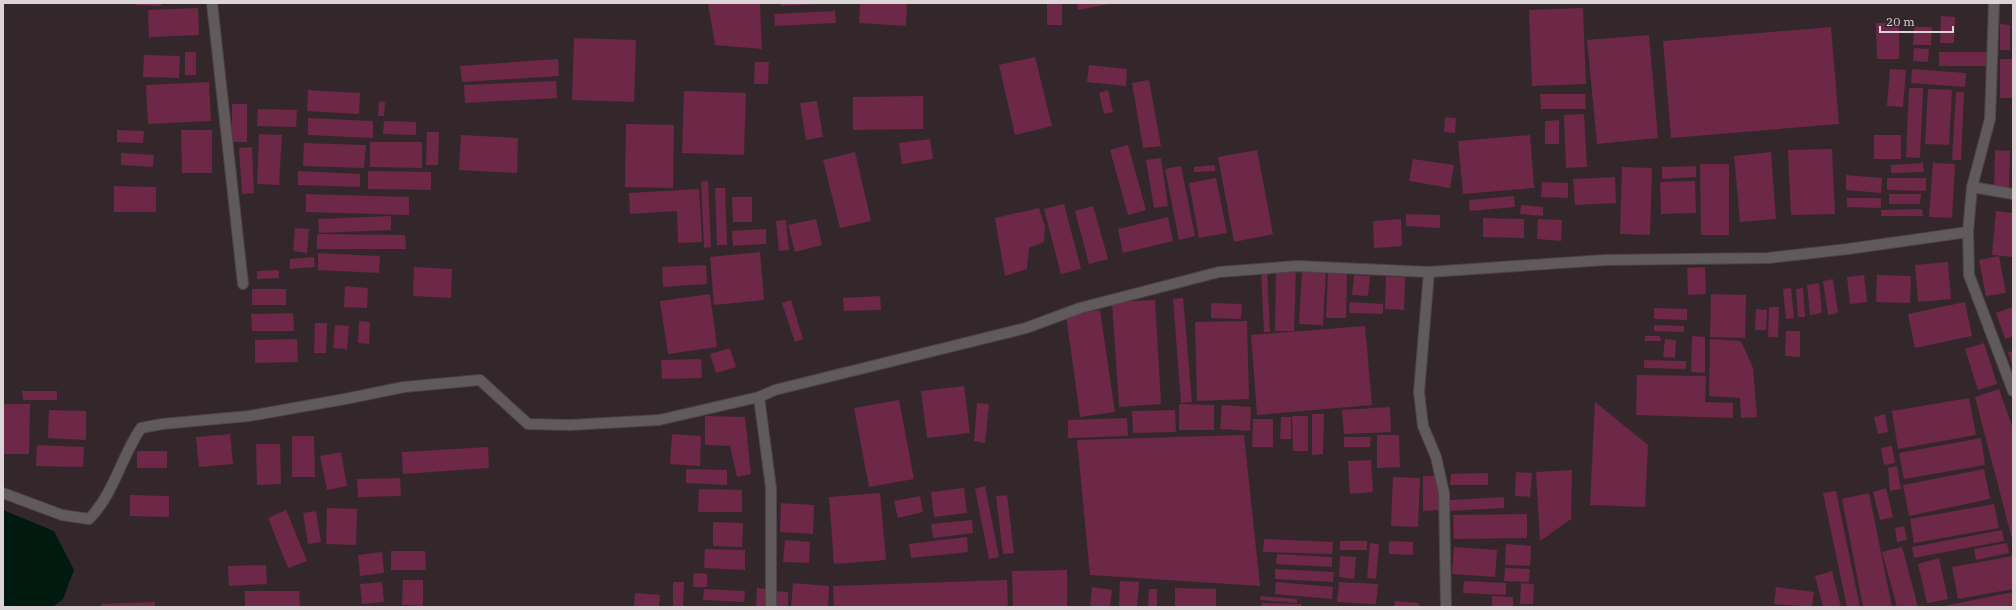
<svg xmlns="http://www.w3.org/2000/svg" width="2016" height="610" font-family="'IBM Plex Serif',serif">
<rect width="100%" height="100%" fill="#33272c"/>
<path fill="#001a0f" d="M3,510L54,531L74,570L63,599L53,607H3Z"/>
<g fill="#6d2747">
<path d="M135,3H161V6L135,5Z"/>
<path d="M708,3H760L762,49L715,45Z"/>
<path d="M781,3H818V4L781,6Z"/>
<path d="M860,3H907L906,26L859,23Z"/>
<rect x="1047" y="3" width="15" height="22"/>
<path d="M1077,3H1109V4L1078,10Z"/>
<path d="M198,8L199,35L149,37L148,10Z"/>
<path d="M1583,8L1586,84L1532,86L1529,10Z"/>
<path d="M835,11L836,23L775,26L774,14Z"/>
<path d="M1941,16L1955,17L1954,43H1940Z"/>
<path d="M1876,23H1899V59H1877Z"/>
<path d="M2000,24L2010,25V50H2000Z"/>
<path d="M1831,27L1839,124L1671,138L1663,41Z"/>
<path d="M1914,27H1932L1931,45H1913Z"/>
<path d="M1649,35L1658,138L1597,144L1587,40Z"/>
<path d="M574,38L636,40L634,102L572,100Z"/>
<path d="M1914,48L1929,49L1928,62L1913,61Z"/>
<rect x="185" y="52" width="11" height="23"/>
<path d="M1939,52H1987L1986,66H1939Z"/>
<path d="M144,55L180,56L179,78L143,77Z"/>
<path d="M1035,57L1052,126L1015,135L999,65Z"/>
<path d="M558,59L559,76L462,82L460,66Z"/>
<rect x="2000" y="59" width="13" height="39"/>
<path d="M755,62H769L768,84H754Z"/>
<path d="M1089,65L1127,69L1126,86L1087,82Z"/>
<path d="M1890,69L1906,70L1903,107L1887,106Z"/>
<path d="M1912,69L1966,73L1965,87L1911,83Z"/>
<path d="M1149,80L1161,146L1143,148L1132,83Z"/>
<path d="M556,81L557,98L465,103L464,85Z"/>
<path d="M209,82L211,121L148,124L146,85Z"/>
<path d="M1909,88H1923L1920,158L1906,157Z"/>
<path d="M1928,89L1952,90L1949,145L1925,144Z"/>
<path d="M308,90L360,93L359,114L307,111Z"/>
<path d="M1108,90L1113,112L1104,114L1099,93Z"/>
<path d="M684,91L746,93L744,155L682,153Z"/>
<path d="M1956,92H1964L1961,160H1952Z"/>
<path d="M1540,94H1585L1586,109H1541Z"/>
<path d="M923,96V129L853,130V97Z"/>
<path d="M379,101L385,102L384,116H378Z"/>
<path d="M817,101L823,137L806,140L800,103Z"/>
<rect x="232" y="104" width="15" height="38"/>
<path d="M258,109L297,110L296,127L257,126Z"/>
<path d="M1584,114L1587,167L1566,168L1564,115Z"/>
<path d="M1445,117L1456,118L1455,133L1444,132Z"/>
<path d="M308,118L373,121V138L308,135Z"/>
<path d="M1559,120V144H1545V121Z"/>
<path d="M384,121L416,122V135L383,134Z"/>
<path d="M626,124L674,125L673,188L625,187Z"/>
<path d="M117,130L144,131L143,143L117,142Z"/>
<path d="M181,130H212V173H182Z"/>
<path d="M427,132H439L438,165H426Z"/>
<path d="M259,134L282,135L279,185L257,184Z"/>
<path d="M461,135L518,138L517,173L459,170Z"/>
<path d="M1530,135L1534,188L1463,194L1458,141Z"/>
<rect x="1874" y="135" width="27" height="24"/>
<path d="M930,139L933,159L902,164L899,143Z"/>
<path d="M370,142H422V168L370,167Z"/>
<path d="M304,143L366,145L364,168L303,166Z"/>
<path d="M1128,145L1146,210L1128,215L1110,150Z"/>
<path d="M252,147L254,193L242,194L239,148Z"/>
<path d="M1832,149L1835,214L1791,215L1788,150Z"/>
<path d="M1257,150L1273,234L1234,242L1218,157Z"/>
<path d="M1995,150L2010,151L2009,191L1994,190Z"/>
<path d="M855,152L871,221L840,228L823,160Z"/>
<path d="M1771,152L1776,219L1740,222L1734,156Z"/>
<path d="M121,153L154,155L153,167L121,165Z"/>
<path d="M1161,158L1168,206L1154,208L1146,160Z"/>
<path d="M1413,159L1454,165L1450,188L1409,181Z"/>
<path d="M1923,163L1924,172L1891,173V165Z"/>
<path d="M1933,163L1955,164L1952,218L1929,217Z"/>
<path d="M1700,164H1729V235H1701Z"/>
<path d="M1215,165V171L1194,172V167Z"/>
<path d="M1181,166L1195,236L1179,240L1165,169Z"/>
<path d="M1696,166V177L1662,179V167Z"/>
<path d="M1622,167L1652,168L1650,235L1620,234Z"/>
<path d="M298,171L360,174V187L298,185Z"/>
<path d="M368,171L431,172V190L368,189Z"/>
<path d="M1846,175L1882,178L1881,193L1846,190Z"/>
<path d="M1615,177L1616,203L1575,205L1573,179Z"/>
<path d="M1216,178L1227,233L1199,238L1189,183Z"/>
<path d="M1887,178H1926V191L1887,190Z"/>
<path d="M708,181L711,247L704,248L701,182Z"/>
<path d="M1695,181L1696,213L1661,214L1660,182Z"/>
<path d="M1542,182L1568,183V198L1541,197Z"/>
<path d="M114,186L156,187V212H114Z"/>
<path d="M715,188H725L727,245H717Z"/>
<path d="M699,189L702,242L678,243L677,211L630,214L629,193Z"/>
<path d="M306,194L409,197V215L306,212Z"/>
<path d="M1889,194H1921L1920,204H1889Z"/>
<path d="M1514,196L1515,207L1470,211L1469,200Z"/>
<path d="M732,197H752V222H733Z"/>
<path d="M1847,198H1881V208L1847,207Z"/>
<path d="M1064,204L1081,269L1061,274L1044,209Z"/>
<path d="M1521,205L1543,207V216L1520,214Z"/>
<path d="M1093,206L1108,259L1089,264L1075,211Z"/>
<path d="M1039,208L1045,227L1044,242L1029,248L1027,269L1005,276L995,218Z"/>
<path d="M1922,209L1923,216H1881V210Z"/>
<path d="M1996,211L2013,213V257L1992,255Z"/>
<path d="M1406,214L1440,215V228L1406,226Z"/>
<path d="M391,216V230L319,233L318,219Z"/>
<path d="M1168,217L1173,241L1123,253L1118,229Z"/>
<path d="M1483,218L1524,219V238L1483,237Z"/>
<path d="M816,219L822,245L795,252L788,225Z"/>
<path d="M1401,219L1402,246L1374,248L1373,221Z"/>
<path d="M1538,219L1562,220L1561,241L1537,239Z"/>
<path d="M786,220L789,250L779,251L776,221Z"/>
<path d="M295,228L309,229L307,253L293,251Z"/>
<path d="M766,229V244L733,246L732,231Z"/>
<path d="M317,234L405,235L406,249H317Z"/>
<path d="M760,252L764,300L714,305L710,257Z"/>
<path d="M318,253L380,256L379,273L318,270Z"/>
<path d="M1999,256L2006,293L1986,296L1979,260Z"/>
<path d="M314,257L315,267L290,269V259Z"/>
<path d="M1948,262L1951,299L1918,302L1915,265Z"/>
<path d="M706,265L707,284L663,287L662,267Z"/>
<path d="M414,267L452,269L451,298L413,296Z"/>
<path d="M1705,267L1706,294L1688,295L1687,268Z"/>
<path d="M1302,268L1326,270L1323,325L1299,324Z"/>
<path d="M1276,269H1296L1294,331H1275Z"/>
<path d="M279,270V278L257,279V271Z"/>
<path d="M1267,270L1270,332H1264L1261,271Z"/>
<path d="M1328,272L1347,273L1346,318H1326Z"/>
<path d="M1354,275L1370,276L1368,296L1352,295Z"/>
<path d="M1864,275L1867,302L1850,304L1847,277Z"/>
<path d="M1877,275L1911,276L1910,303L1876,302Z"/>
<path d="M1386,276L1405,277L1404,310L1385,309Z"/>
<path d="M1833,279L1838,313L1828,315L1823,281Z"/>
<path d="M1819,283L1822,313L1810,315L1807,285Z"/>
<path d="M345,286L368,288L367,308L344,307Z"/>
<path d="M1791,288L1794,318L1786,319L1783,289Z"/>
<path d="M1803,288L1805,317H1798L1796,289Z"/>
<rect x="252" y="289" width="34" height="16"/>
<path d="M710,294L717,347L668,354L660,301Z"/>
<path d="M1711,294L1746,295L1745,338L1710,337Z"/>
<path d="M880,296L881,310L844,311L843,298Z"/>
<path d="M1183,298L1192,402L1181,403L1173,299Z"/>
<path d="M791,300L803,339L795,342L782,303Z"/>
<path d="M1155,300L1161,404L1119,407L1112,302Z"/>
<path d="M1350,302L1383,304V314L1349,313Z"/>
<path d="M1965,302L1972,336L1915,348L1908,314Z"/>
<path d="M1211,303L1242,304L1241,319L1211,318Z"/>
<path d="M1769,307H1779L1778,337H1768Z"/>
<path d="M2013,307V336L2005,339L1996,313Z"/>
<path d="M1654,308L1687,309V320L1654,319Z"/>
<path d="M1756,309L1767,310L1766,330H1755Z"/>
<path d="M1100,310L1115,412L1080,417L1066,315Z"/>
<path d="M293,313L294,331H252L251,314Z"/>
<path d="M359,321L370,322L369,344L358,343Z"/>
<path d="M1247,321L1249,399L1197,401L1195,322Z"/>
<path d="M315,323H327L326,353H314Z"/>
<path d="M335,325L349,326L347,349L333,348Z"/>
<path d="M1654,325L1684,326V332L1654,331Z"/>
<path d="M1365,326L1372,405L1257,415L1251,335Z"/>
<path d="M1786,331H1800V357L1785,356Z"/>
<path d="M1645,336H1660L1661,341H1645Z"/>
<path d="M1692,336L1705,337V373L1691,372Z"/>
<path d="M297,339L298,362L255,363V340Z"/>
<path d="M1665,339L1676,340L1675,358L1663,357Z"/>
<path d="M1710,339L1741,341L1753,368L1757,417L1741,418L1740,398L1709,396Z"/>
<path d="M1984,343L1997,384L1978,390L1965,349Z"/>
<path d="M730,348L736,367L716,373L710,354Z"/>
<path d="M2013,351V368L2008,352Z"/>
<path d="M701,359L702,378L662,379L661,360Z"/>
<path d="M1644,360L1686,361V369L1644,368Z"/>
<path d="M1637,375L1706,376L1705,402L1733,403V418L1636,415Z"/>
<path d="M964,386L970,433L927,438L921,391Z"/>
<path d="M1999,389L2013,429L2012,539L1975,397Z"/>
<path d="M22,391H57V400H23Z"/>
<path d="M1969,398L1976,435L1898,449L1892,411Z"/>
<path d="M899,400L914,479L869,487L854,408Z"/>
<path d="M1595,402L1648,445L1645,507L1590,505Z"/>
<path d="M977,403L989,404L985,443L974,441Z"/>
<path d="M3,404H30L29,454H3Z"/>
<path d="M1179,404L1214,405V430H1179Z"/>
<path d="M1222,405L1251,407L1250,431L1220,429Z"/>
<path d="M1390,407L1391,432L1344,434L1342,410Z"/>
<path d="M49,410L86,411V440L48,438Z"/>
<path d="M1175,410L1176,432L1133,433L1132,411Z"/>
<path d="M1312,414H1324L1323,454L1312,455Z"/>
<path d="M1885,414L1888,432L1878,434L1874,417Z"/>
<path d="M705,416L745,417L751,474L737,477L730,446L705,445Z"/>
<path d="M1292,416H1308V451H1293Z"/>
<path d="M1281,417H1291V439H1280Z"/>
<path d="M1127,418L1128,436L1068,438V420Z"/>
<path d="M1253,419H1273V447H1252Z"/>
<path d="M230,434L233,464L199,467L196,437Z"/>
<path d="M672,434L701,436L700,466L670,464Z"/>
<path d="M1244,435L1260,586L1090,575L1077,440Z"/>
<path d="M1377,435H1399L1400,467L1377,468Z"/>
<path d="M292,436H314L315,477H292Z"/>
<path d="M1344,437H1371L1370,447H1344Z"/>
<path d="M1981,438L1985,465L1904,479L1899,453Z"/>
<path d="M256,444H280L281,484L257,485Z"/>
<path d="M37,445L84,447L83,467L36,466Z"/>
<path d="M1892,446L1895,463L1884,465L1881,448Z"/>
<path d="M488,447L489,468L403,474L402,452Z"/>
<rect x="137" y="451" width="30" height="17"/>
<path d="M341,452L347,486L327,490L320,456Z"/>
<path d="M1371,460L1373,492L1350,494L1348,461Z"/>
<path d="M1897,466L1901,489L1890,491L1888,468Z"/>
<path d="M686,469L727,470V485L686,483Z"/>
<path d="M1984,469L1990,499L1909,516L1903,485Z"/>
<path d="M1572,470L1571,519L1540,541L1536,472Z"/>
<path d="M1516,472L1532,473L1530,497L1515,496Z"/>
<path d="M1488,473V485H1450L1451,474Z"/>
<path d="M1423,476H1438L1439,510L1423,511Z"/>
<path d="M1393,477L1420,478L1418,527L1391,526Z"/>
<path d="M400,478L401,496L358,497L357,479Z"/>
<path d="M985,486L999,557L989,559L975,489Z"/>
<path d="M964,488L967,513L934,517L931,492Z"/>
<path d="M1886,488L1893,517L1880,520L1873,492Z"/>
<path d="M699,489L742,490V512H698Z"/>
<path d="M1836,491L1860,607H1847L1823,493Z"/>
<path d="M880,493L886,560L834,564L829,497Z"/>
<path d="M1869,493L1892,607H1863L1842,499Z"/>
<path d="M130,495L169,496V517L130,516Z"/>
<path d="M1007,495L1014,553L1003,554L996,496Z"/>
<path d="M920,496L923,512L898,518L894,501Z"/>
<path d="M1504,497V508L1449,511L1448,500Z"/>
<path d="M781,503L814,505L813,534L780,532Z"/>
<path d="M1994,504L1999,528L1914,543L1910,519Z"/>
<path d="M327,508L357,509L356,545L326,544Z"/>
<path d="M286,510L307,561L288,568L268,518Z"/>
<path d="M316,511L321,542L308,544L303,513Z"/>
<path d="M1527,514V538L1454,539L1453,515Z"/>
<path d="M972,520L973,533L933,538L931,524Z"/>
<path d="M713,522L743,523L742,547L713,546Z"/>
<path d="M1904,526L1907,540L1897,542L1895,528Z"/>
<path d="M2002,530L2004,541L1914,558L1912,547Z"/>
<path d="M967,537L968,552L911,558L909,544Z"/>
<path d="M1264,539L1333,542L1332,554L1263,552Z"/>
<path d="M785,540L810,542L809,563L783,562Z"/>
<rect x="1340" y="541" width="27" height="9"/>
<path d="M1389,541L1413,542V555L1389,554Z"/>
<path d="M1370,543L1379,544L1376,579L1367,578Z"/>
<path d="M2007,543L2009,553L1976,560L1974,549Z"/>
<path d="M1506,544L1531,546L1530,566L1505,565Z"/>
<path d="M1454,547L1497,550L1495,577L1452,574Z"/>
<path d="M1902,547L1918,607H1897L1882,552Z"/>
<path d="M705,549L745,550V570L704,568Z"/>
<path d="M391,551H425L426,570H391Z"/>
<path d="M382,552L384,573L360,576L358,555Z"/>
<path d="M1277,554L1332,557V567L1276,564Z"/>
<path d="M1340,556L1356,557L1354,579L1339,577Z"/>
<path d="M2013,556V589L1958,599L1952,567Z"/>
<path d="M1939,558L1948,599L1927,603L1918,564Z"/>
<path d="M266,565L267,584L229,586L228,566Z"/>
<path d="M1505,568L1530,569L1529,582L1504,581Z"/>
<path d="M1275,569L1334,572L1333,582L1275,579Z"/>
<path d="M1067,570V607H1013L1012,571Z"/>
<path d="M1832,571L1841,607H1823L1815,576Z"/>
<path d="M694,573L707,574V587H693Z"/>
<path d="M403,580H423V606L402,605Z"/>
<path d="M1007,580L1008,607H834L833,586Z"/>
<path d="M1120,581L1139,582L1137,607H1119Z"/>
<path d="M1464,581L1506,583V595L1463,593Z"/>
<path d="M382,582L384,602L362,604L360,584Z"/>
<path d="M673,582H684L683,607H673Z"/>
<path d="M1276,582L1333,587L1332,599L1275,594Z"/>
<path d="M1339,582L1378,584L1376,604L1337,602Z"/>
<path d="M793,583L829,586L828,607H791Z"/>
<path d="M1521,583L1534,584L1533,604H1520Z"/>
<path d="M1092,587L1112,590L1110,607H1090Z"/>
<path d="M1776,587L1814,592L1812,607L1774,604Z"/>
<path d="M757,588L768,589L767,607H756Z"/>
<path d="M1175,588L1216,589V607H1175Z"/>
<path d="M704,589L745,591L744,602L703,600Z"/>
<path d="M1149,589H1157V607H1148Z"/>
<path d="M245,591H299L300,607H245Z"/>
<path d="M775,591L788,592V607H774Z"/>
<path d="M2013,592V607H1944V606Z"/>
<path d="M635,593L660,595L659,607H634Z"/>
<path d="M1261,596L1297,599V603L1260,600Z"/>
<path d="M1492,596L1513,597V607H1492Z"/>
<path d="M1395,601L1419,603V607H1394Z"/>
<path d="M155,602V607H101V604Z"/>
<path d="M1262,603L1301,604V607H1261Z"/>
</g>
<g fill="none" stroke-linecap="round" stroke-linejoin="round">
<defs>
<g id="minor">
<path d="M212,3L243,284"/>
<path d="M1994,3L1990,119L1972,187L1968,232L1969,275L2013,391"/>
<path d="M1972,187L2013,194"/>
<path d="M1429,272L1419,392L1423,426L1436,457L1444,493L1446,607"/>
<path d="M759,397L771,488V607"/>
<path d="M3,493L62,515L89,519C114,494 121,457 141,428L162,424L249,416L345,399L404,387L480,380L528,424L570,425L659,420L759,397L775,390L1026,328L1080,308L1219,272L1297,266L1429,272L1605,260L1768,258L1848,249L1968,232"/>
</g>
</defs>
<use href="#minor" stroke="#4e4347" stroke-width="12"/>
<use href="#minor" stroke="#605a5c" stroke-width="10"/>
</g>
<rect width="2016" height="610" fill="none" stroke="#dcd4d7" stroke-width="8"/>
<path d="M1880 26v6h73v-6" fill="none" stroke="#dcd4d7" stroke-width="2"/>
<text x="1886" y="26" font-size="12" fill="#dcd4d7" stroke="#33272c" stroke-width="3" paint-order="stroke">20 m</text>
</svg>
